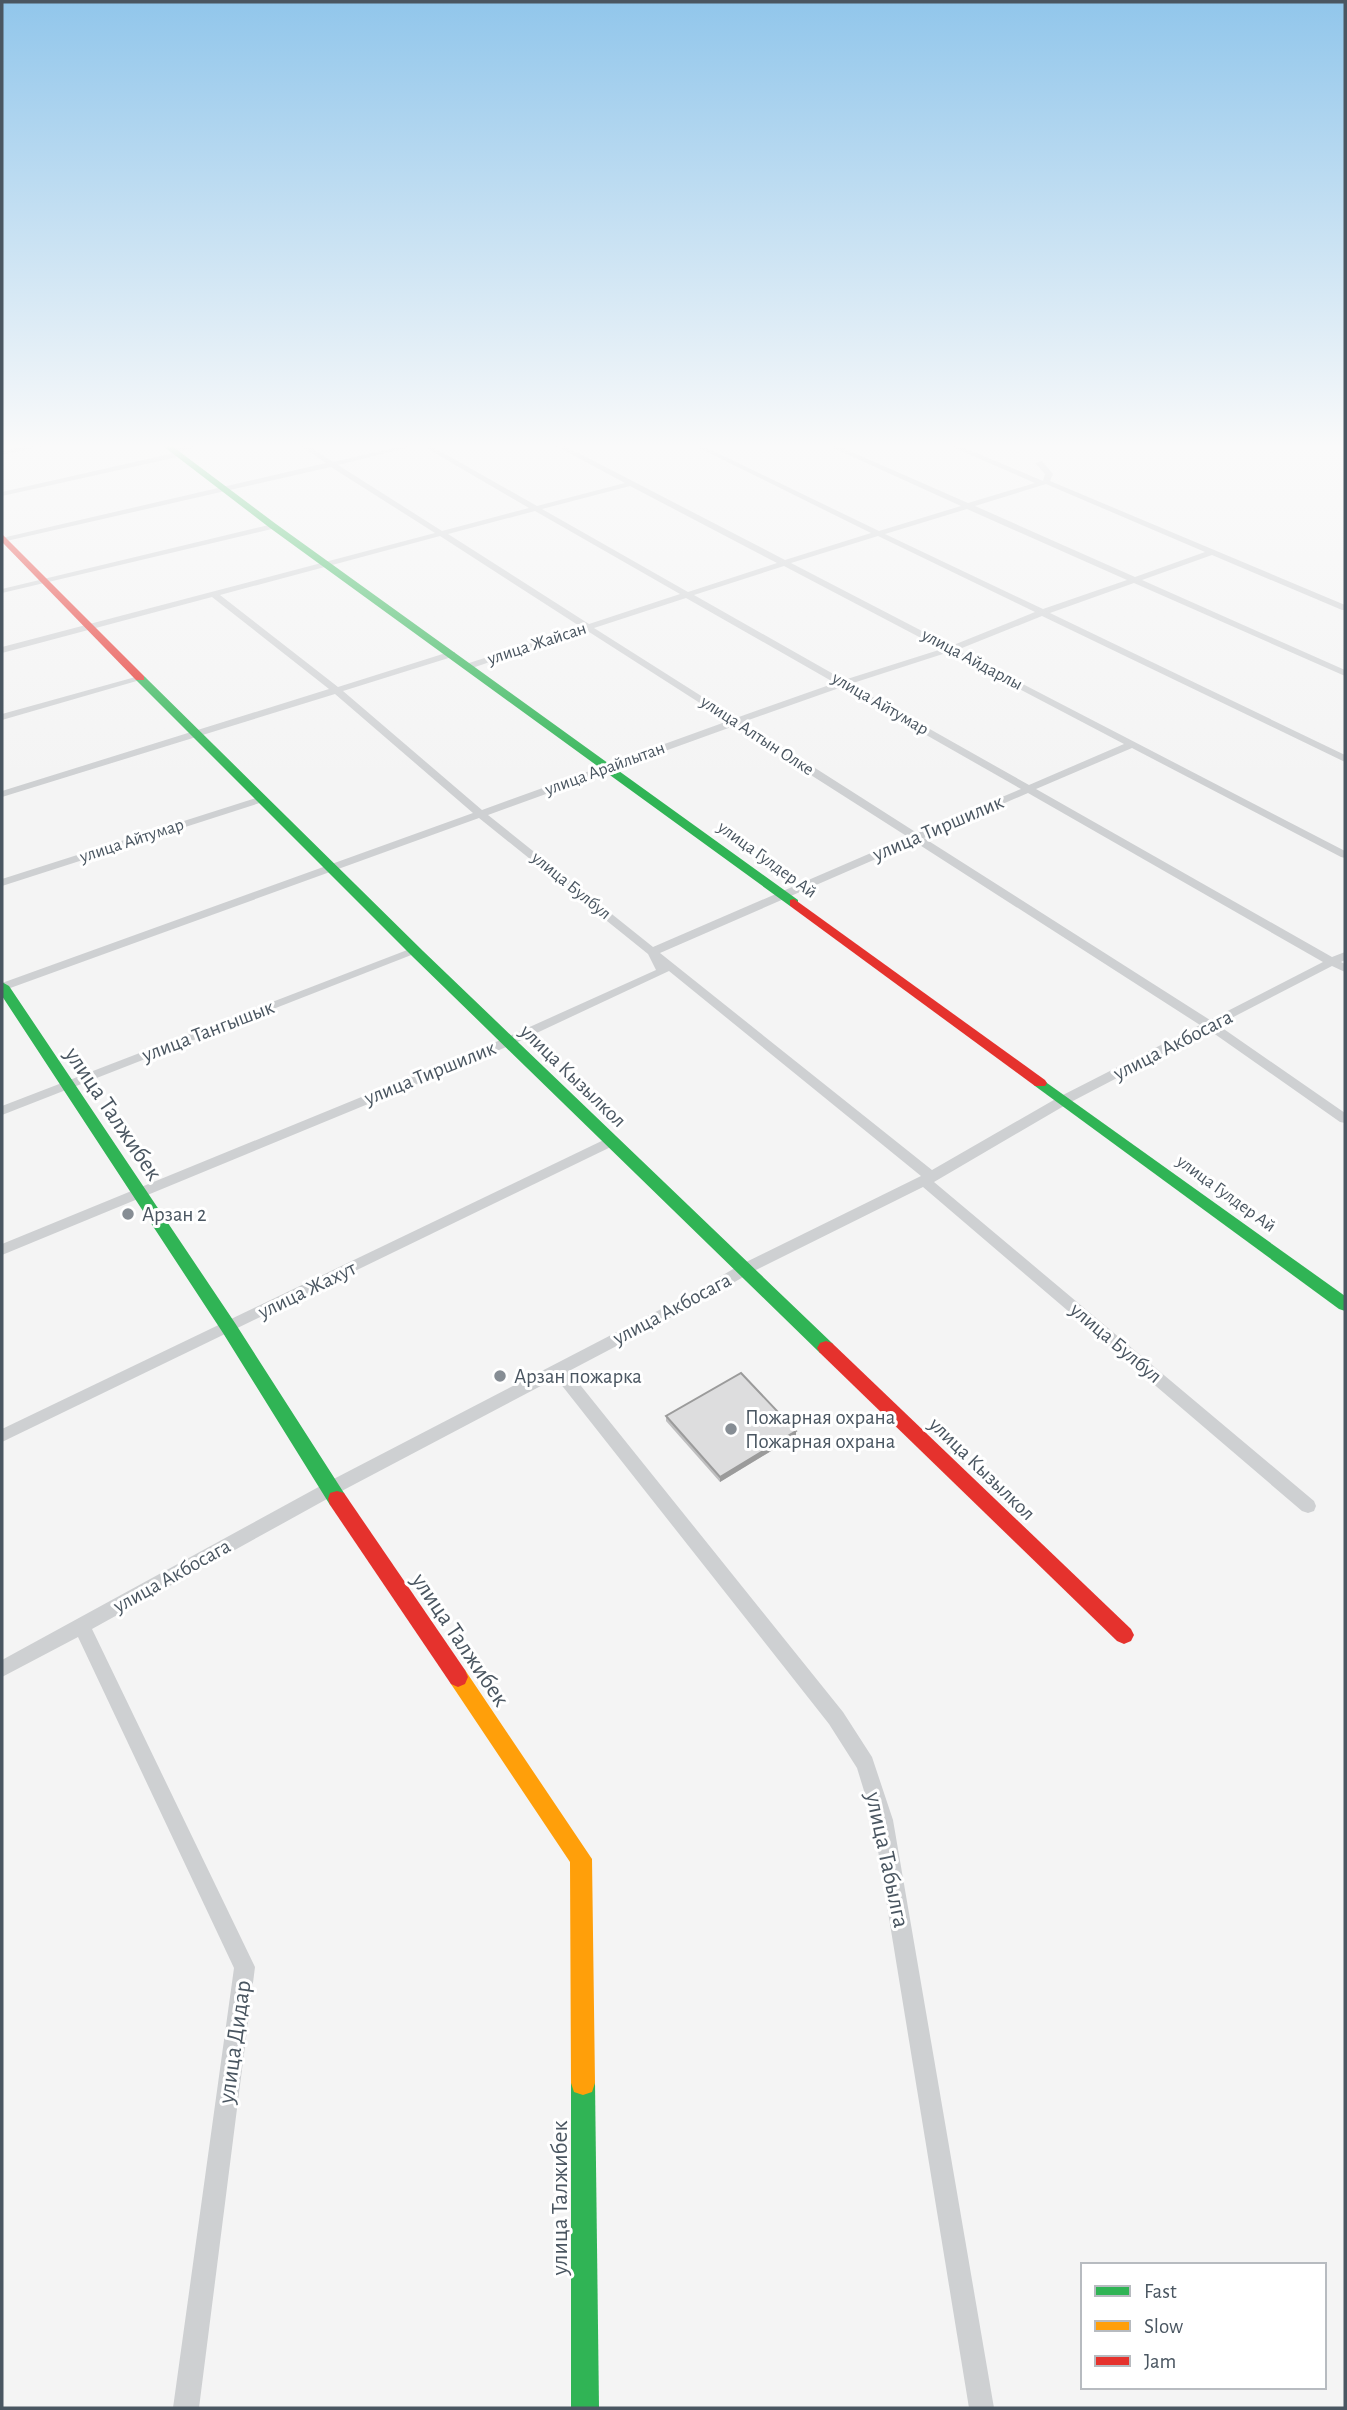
<svg xmlns="http://www.w3.org/2000/svg" width="1347" height="2410" font-family="'Alegreya Sans',sans-serif">
<rect width="100%" height="100%" fill="#f4f4f4"/>
<g fill="none" stroke-linecap="round" stroke-linejoin="round">
<g fill="#ced0d2" fill-rule="evenodd">
<path d="M28,446H42L2,455V451Z"/>
<path d="M186,446H198L179,452L182,456L2,496V492L174,453L171,449Z"/>
<path d="M301,446H309L333,462L402,446H414L338,465L442,531L529,508L423,446H431L537,506L625,483L556,446H565L785,560L871,533L695,446H703L879,531L961,506L829,446H838L968,503L1035,483L950,446H960L1043,481L1045,474L1035,463L1042,461L1053,474L1050,481L1345,605V610H1342L1212,555L1142,580L1345,670V676L1134,583L1050,613L1345,755V762L1042,616L957,650L1345,851V858L1341,857L1132,748L1036,789L1332,957L1345,952V960L1341,962L1345,964V972L1332,966L1218,1025L1345,1113V1123L1340,1122L1209,1030L1069,1103L934,1182L1314,1501L1316,1506L1314,1511L1308,1513L1302,1511L923,1187L750,1273L704,1300L569,1371L843,1712L872,1757L893,1820L994,2408H969L873,1820L857,1768L829,1724L556,1378L336,1494L92,1629L255,1967L199,2408H173L234,1968L78,1637L2,1677V1660L324,1484L694,1292L740,1265L921,1176L669,971L511,1045L2,1255V1244L503,1039L656,970L648,954L479,818L2,991V983L473,813L335,694L2,797V791L329,689L212,597L2,653V647L435,533L331,467L2,542V538L326,463ZM1046,484L1205,552L1135,577L975,506ZM630,486L777,563L688,592L542,509ZM967,509L1127,580L1043,609L885,534ZM535,511L680,594L589,624L448,534ZM440,536L581,627L466,664V668H472L586,630L728,721L482,810L343,691L455,656V652H449L338,687L220,595ZM878,536L1035,612L951,646L791,563ZM784,566L942,649L844,680L694,595ZM686,598L835,683L736,718L594,628ZM949,652L1124,744L1029,785L850,684ZM842,687L1021,789L917,833L743,722ZM734,726L908,837L653,947L488,815ZM1028,793L1323,962L1210,1020L924,838ZM915,842L1200,1025L1059,1097L932,1170L660,953Z"/>
<path d="M273,524L277,526L276,528L2,593V589Z"/>
<path d="M139,676L147,678L2,720V714Z"/>
<path d="M262,796L267,799L266,801L2,886V879Z"/>
<path d="M415,947L421,950L419,952L2,1115V1106Z"/>
<path d="M612,1136L619,1141L617,1144L2,1442V1429Z"/>
</g>
<g fill="#30b455" fill-rule="evenodd">
<path d="M163,446H172L276,524L798,900V906H790L270,528Z"/>
<path d="M136,676H144L423,951L832,1343L835,1348L832,1353H820L413,957L136,680Z"/>
<path d="M2,982L9,986L235,1323L344,1493L346,1499L344,1505L337,1507L330,1505L223,1333L2,996Z"/>
<path d="M1040,1078L1345,1296V1311L1339,1309L1035,1086L1033,1083Z"/>
<path d="M583,2071L592,2074L595,2083L599,2408H571V2083L574,2074Z"/>
</g>
<path fill="#ff9f0a" fill-rule="evenodd" d="M458,1667L465,1670L592,1859L595,2083L592,2092L583,2095L574,2092L571,2083L570,1862L451,1684L448,1677L451,1670Z"/>
<g fill="#e5322d" fill-rule="evenodd">
<path d="M2,534L144,676V680H136L2,542Z"/>
<path d="M794,899L1045,1080L1047,1083L1045,1086H1035L790,906V900Z"/>
<path d="M826,1341L832,1343L1131,1629L1134,1635L1131,1641L1124,1644L1117,1641L820,1353L817,1348L820,1343Z"/>
<path d="M337,1491L344,1493L465,1670L468,1677L465,1684L458,1687L451,1684L330,1505L328,1499L330,1493Z"/>
</g>
</g>
<path fill="#bebebf" d="M666,1416L796,1436L720,1482L666,1421Z"/>
<path fill="#9b9b9b" d="M796,1431V1436L720,1482V1477Z"/>
<path fill="#ddddde" stroke="#9b9b9b" stroke-width="2" d="M741,1373L796,1431L720,1477L666,1416Z"/>
<linearGradient id="sky" x2="0" y2="1"><stop stop-color="#91c6eb"/><stop offset="0.57" stop-color="#fafafa"/><stop offset="1" stop-color="#fafafa" stop-opacity="0"/></linearGradient>
<rect width="1347" height="783" fill="url(#sky)"/>
<g fill="#868d94" stroke="#fff" stroke-width="2.5">
<circle cx="128" cy="1214" r="7"/>
<circle cx="500" cy="1376" r="7"/>
<circle cx="731" cy="1429" r="7"/>
</g>
<g text-anchor="middle" dominant-baseline="central" stroke-width="6" stroke-linejoin="round" paint-order="stroke">
<g font-size="18" fill="#4a5661" stroke="#fff">
<text transform="translate(537 644) rotate(-18)">улица Жайсан</text>
<text transform="translate(972 660) rotate(28)">улица Айдарлы</text>
<text transform="translate(880 704) rotate(30)">улица Айтумар</text>
<text transform="translate(757 736) rotate(33)">улица Алтын Олке</text>
<text transform="translate(605 769) rotate(-20)">улица Арайлытан</text>
<text transform="translate(132 841) rotate(-18)">улица Айтумар</text>
<text transform="translate(767 860) rotate(36)">улица Гулдер Ай</text>
<text transform="translate(571 886) rotate(39)">улица Булбул</text>
<text transform="translate(1226 1194) rotate(36)">улица Гулдер Ай</text>
</g>
<g font-size="21" fill="#4a5661" stroke="#fff">
<text transform="translate(938 828) rotate(-23)">улица Тиршилик</text>
<text transform="translate(208 1031) rotate(-21)">улица Тангышык</text>
<text transform="translate(1173 1045) rotate(-27)">улица Акбосага</text>
<text transform="translate(430 1073) rotate(-22)">улица Тиршилик</text>
<text transform="translate(573 1076) rotate(44)">улица Кызылкол</text>
<text transform="translate(307 1290) rotate(-26)">улица Жахут</text>
<text transform="translate(672 1309) rotate(-28)">улица Акбосага</text>
<text transform="translate(1116 1343) rotate(40)">улица Булбул</text>
<text transform="translate(982 1469) rotate(44)">улица Кызылкол</text>
<text transform="translate(172 1576) rotate(-29)">улица Акбосага</text>
</g>
<g font-size="21" fill="#4a5661" stroke="#fff" text-anchor="start">
<text x="142" y="1214">Арзан 2</text>
<text x="514" y="1376">Арзан пожарка</text>
<text x="745" y="1417">Пожарная охрана<tspan x="745" dy="24">Пожарная охрана</tspan></text>
</g>
<g font-size="24" fill="#4a5661" stroke="#fff">
<text transform="translate(113 1114) rotate(56)">улица Талжибек</text>
<text transform="translate(460 1640) rotate(56)">улица Талжибек</text>
<text transform="translate(887 1860) rotate(78)">улица Табылга</text>
<text transform="translate(235 2042) rotate(-82)">улица Дидар</text>
<text transform="translate(560 2198) rotate(-90)">улица Талжибек</text>
</g>
</g>
<rect width="1347" height="2410" fill="none" stroke="#4a5661" stroke-width="7"/>
<rect x="1081" y="2263" width="245" height="126" fill="#ffffff" stroke="#b7bbc0" stroke-width="2"/>
<rect x="1095" y="2286" width="35" height="10" fill="#30b455" stroke="#b7bbc0" stroke-width="2"/>
<text x="1144" y="2298" font-size="21" fill="#4a5661">Fast</text>
<rect x="1095" y="2321" width="35" height="10" fill="#ff9f0a" stroke="#b7bbc0" stroke-width="2"/>
<text x="1144" y="2333" font-size="21" fill="#4a5661">Slow</text>
<rect x="1095" y="2356" width="35" height="10" fill="#e5322d" stroke="#b7bbc0" stroke-width="2"/>
<text x="1144" y="2368" font-size="21" fill="#4a5661">Jam</text>
</svg>
